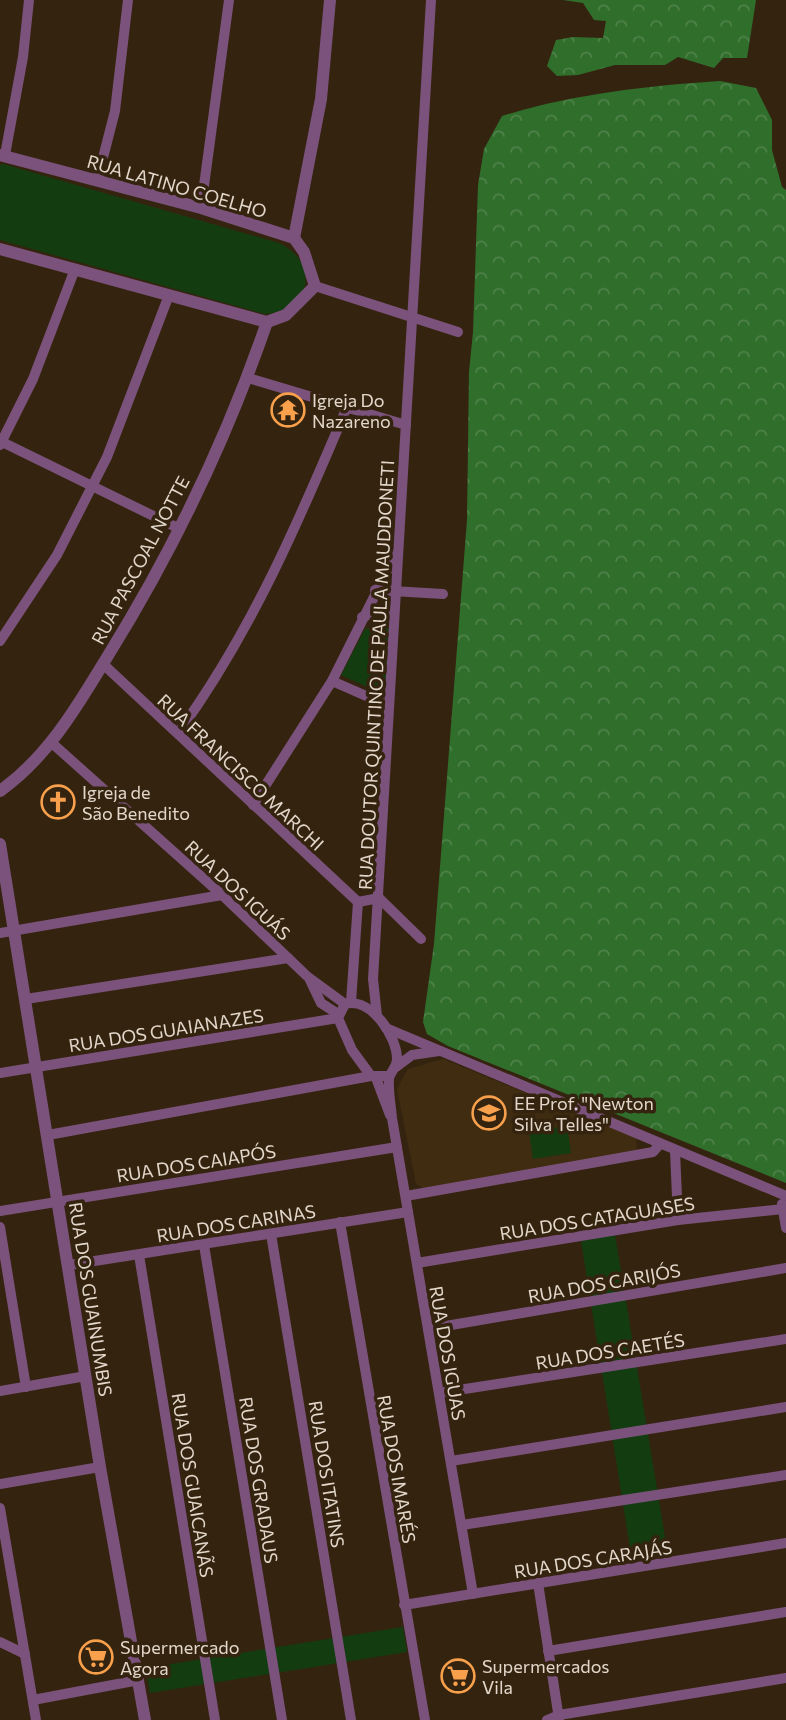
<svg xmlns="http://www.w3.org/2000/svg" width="786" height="1720" font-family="Commissioner,sans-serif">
<defs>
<pattern id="forest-crowns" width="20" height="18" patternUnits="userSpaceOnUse" patternTransform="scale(1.75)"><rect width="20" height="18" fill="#306e2c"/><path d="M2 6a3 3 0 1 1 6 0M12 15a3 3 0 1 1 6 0" fill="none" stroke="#4e8249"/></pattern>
</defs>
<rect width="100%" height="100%" fill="#34240f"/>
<path fill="#402c10" d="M443,1059L636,1138L637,1151L423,1188L416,1184L397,1089L408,1069Z"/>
<g fill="url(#forest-crowns)">
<path d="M563,0H756L747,58H723L714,68L678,57L665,65H615L578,75L557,76L547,66L556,40L573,37L603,38L606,21L594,20L583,3Z"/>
<path d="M720,81L756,88L772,120V150L782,187L786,190V1183L448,1046L427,1034L423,1022L434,944L467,520L469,372L473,332L478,185L484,149L502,116C573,94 646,86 720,81Z"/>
</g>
<g fill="#133d11">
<path d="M3,164L279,243C321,263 311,311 265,314L0,240V165Z"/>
<path d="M389,621L385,695L341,675L365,629Z"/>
<path d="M567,1126L571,1153L533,1159L529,1131Z"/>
<path d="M615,1235L668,1555L632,1560L581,1241Z"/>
<path d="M403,1627L407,1652L150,1693L146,1668Z"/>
</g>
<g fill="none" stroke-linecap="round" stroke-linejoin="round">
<g stroke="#7b527b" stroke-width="10">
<path d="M5,155L23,57L29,0"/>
<path d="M97,181L115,111L128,0"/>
<path d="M201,208L229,0"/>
<path d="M315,286L458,332"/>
<path d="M248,378L406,425"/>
<path d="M0,441L180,529"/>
<path d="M0,445L33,379L75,269"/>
<path d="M375,590L443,594"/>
<path d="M362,617L374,613L394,615"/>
<path d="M0,641L57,555L107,457L169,295"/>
<path d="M103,664L358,902L379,898"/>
<path d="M332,681L389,706"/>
<path d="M178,733C251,633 299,521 347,407"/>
<path d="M53,744L222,895L308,977L345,1004"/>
<path d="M253,805L332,681L396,553"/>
<path d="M379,898L421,939"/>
<path d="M0,933L222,895"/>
<path d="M310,980L321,1003L338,1014"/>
<path d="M26,999L288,958"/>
<path d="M351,1002L358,902"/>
<path d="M377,1016L373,979L431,0"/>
<path d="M386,1028L786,1196"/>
<path d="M396,1067L412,1055L439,1051"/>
<path d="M0,1073L338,1018"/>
<path d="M389,1076H371L352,1050L338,1018L345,1004C371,997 397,1036 397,1059C397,1067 390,1072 389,1079C388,1091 391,1106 392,1118L473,1594"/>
<path d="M376,1078L390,1115"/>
<path d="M48,1135L371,1076"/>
<path d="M675,1151L678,1220"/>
<path d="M406,1196L653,1152L660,1144"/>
<path d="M782,1204L786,1228"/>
<path d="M0,1211L397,1147"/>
<path d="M340,1222L425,1720"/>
<path d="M0,1227L26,1387"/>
<path d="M271,1234L351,1720"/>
<path d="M204,1245L282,1720"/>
<path d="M139,1255L215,1720"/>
<path d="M417,1263L678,1220L783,1209"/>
<path d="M69,1265L408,1212"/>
<path d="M428,1329L786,1268"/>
<path d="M0,1391L86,1376"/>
<path d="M439,1393L786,1339"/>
<path d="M451,1461L786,1407"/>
<path d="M0,1484L100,1467"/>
<path d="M0,1508L36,1720"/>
<path d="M462,1525L786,1475"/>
<path d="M538,1583L559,1719"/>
<path d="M404,1605L786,1543"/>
<path d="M0,1642L25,1654"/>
<path d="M548,1651L786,1612"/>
<path d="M33,1700L139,1680"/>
<path d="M547,1720L559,1715L786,1678"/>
</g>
<g stroke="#7b527b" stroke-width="12">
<path d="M0,155L201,208L294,238L304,252L315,286L286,315L267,322L0,249"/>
<path d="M294,238L321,99L330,0"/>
<path d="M0,791C49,756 78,705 109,654C174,549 227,438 267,322"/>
<path d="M0,844L100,1467L145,1720"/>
</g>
</g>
<defs>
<symbol id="temple-ring" viewBox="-11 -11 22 22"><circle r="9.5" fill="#34240f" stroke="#f9a04c" stroke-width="1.5"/><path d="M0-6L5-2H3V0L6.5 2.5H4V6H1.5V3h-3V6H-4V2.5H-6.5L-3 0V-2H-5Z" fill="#f9a04c"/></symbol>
<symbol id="church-ring" viewBox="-11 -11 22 22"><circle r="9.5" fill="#34240f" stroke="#f9a04c" stroke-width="1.5"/><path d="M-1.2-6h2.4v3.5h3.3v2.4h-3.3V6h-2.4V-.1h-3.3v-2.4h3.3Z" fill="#f9a04c"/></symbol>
<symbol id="school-ring" viewBox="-11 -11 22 22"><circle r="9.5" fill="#34240f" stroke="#f9a04c" stroke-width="1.5"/><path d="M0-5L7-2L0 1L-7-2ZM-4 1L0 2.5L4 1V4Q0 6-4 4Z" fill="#f9a04c"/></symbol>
<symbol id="supermarket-ring" viewBox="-11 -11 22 22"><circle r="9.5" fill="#34240f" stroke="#f9a04c" stroke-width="1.5"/><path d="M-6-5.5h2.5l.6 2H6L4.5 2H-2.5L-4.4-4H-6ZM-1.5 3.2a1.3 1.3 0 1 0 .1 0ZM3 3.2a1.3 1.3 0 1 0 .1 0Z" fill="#f9a04c"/></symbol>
</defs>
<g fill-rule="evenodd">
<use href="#temple-ring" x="269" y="391" width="38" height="38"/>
<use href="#church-ring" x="39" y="783" width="38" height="38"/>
<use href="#school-ring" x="470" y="1094" width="38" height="38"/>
<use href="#supermarket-ring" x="77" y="1638" width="38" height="38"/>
<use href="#supermarket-ring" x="439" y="1657" width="38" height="38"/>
</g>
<g text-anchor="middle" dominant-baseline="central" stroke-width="7" stroke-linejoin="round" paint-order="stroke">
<g font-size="18" fill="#e2d7ca" stroke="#34240f">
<text transform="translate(177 186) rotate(16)">RUA LATINO COELHO</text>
<text transform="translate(140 560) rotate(-62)">RUA PASCOAL NOTTE</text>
<text transform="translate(376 675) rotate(-87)">RUA DOUTOR QUINTINO DE PAULA MAUDDONETI</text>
<text transform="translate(241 772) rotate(43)">RUA FRANCISCO MARCHI</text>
<text transform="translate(238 890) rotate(43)">RUA DOS IGUÁS</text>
<text transform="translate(166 1030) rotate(-9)">RUA DOS GUAIANAZES</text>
<text transform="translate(196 1163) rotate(-9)">RUA DOS CAIAPÓS</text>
<text transform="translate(597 1218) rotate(-9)">RUA DOS CATAGUASES</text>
<text transform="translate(236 1223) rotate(-9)">RUA DOS CARINAS</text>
<text transform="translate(604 1283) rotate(-10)">RUA DOS CARIJÓS</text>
<text transform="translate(91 1299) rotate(81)">RUA DOS GUAINUMBIS</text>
<text transform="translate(610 1351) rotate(-9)">RUA DOS CAETÉS</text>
<text transform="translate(448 1353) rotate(80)">RUA DOS IGUAS</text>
<text transform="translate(397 1469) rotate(80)">RUA DOS IMARÉS</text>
<text transform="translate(327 1474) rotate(81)">RUA DOS ITATINS</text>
<text transform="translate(259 1480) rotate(81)">RUA DOS GRADAUS</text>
<text transform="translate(193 1485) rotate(81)">RUA DOS GUAICANÃS</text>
<text transform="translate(593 1559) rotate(-9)">RUA DOS CARAJÁS</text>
</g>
<g font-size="18" fill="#e2d7ca" stroke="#34240f" text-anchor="start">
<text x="312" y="400">Igreja Do<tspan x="312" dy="21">Nazareno</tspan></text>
<text x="82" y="792">Igreja de<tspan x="82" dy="21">São Benedito</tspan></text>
<text x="514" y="1103">EE Prof. "Newton<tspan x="514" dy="21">Silva Telles"</tspan></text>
<text x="120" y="1647">Supermercado<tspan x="120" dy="21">Agora</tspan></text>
<text x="482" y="1666">Supermercados<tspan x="482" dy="21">Vila</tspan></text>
</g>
</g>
</svg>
